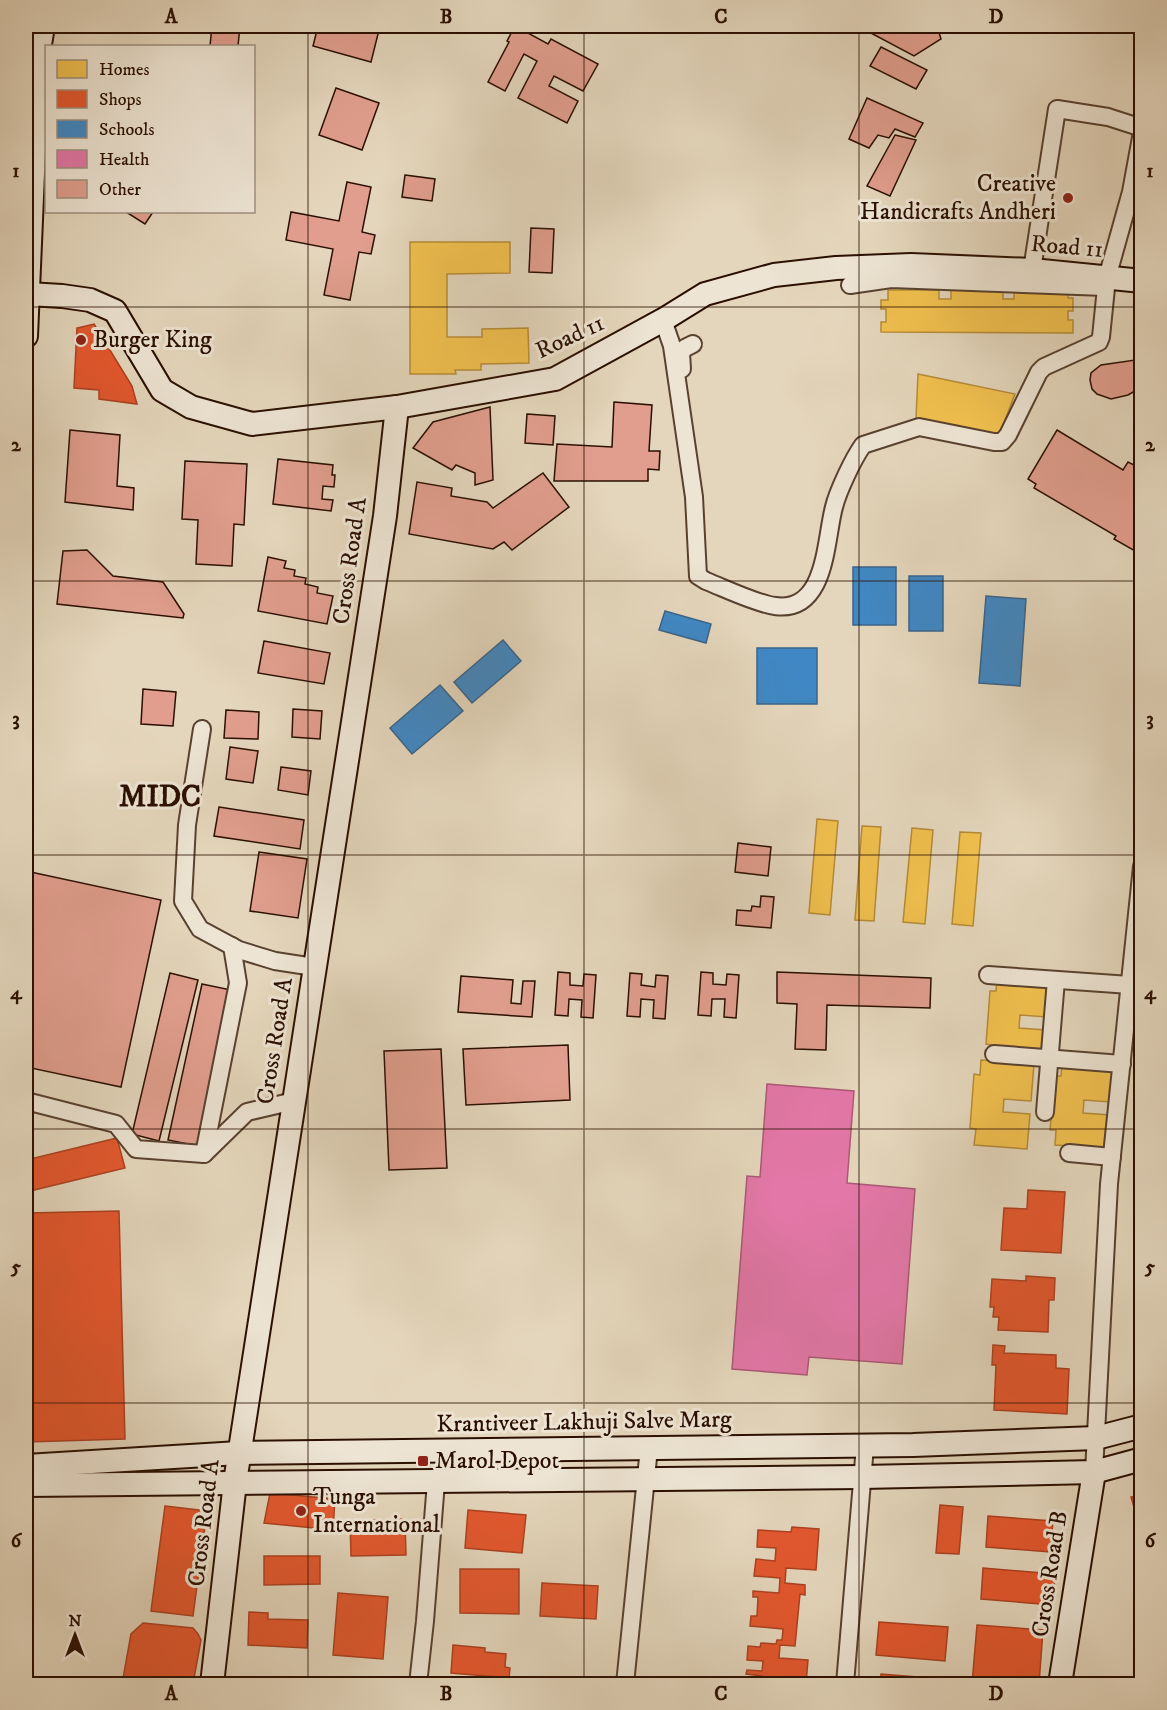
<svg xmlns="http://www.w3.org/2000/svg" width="1167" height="1710" font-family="'IM FELL DW Pica',serif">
<rect width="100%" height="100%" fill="#e4d6bc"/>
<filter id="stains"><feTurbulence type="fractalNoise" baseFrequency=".00333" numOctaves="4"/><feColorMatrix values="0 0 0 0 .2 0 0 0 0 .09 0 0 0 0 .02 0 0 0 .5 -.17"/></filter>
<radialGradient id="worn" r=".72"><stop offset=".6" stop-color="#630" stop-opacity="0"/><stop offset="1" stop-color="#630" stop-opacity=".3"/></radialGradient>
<g fill="#f2c14e" stroke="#b68c37" stroke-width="1.5">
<path d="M410,242H510V273L447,274V337H482V329L528,328L529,363L481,364V370H455L456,374H410Z"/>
<path d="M888,290H939V299H951V290H1003V299H1014V290H1068V298H1073V311H1068V320H1073V333L881,332V322H886V309H881V300H888Z"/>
<path d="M918,374L1015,394L998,438L916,419Z"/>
<path d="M817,819L838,821L830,915L809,913Z"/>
<path d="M862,826L881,827L874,921L855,920Z"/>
<path d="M912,828L933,830L925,924L903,922Z"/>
<path d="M960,832L981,833L973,926L952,924Z"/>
<path d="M997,977L1050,981L1047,1017L1020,1015L1019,1028L1046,1030L1044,1057L992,1052V1045L986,1044L990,991H996Z"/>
<path d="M981,1060L1034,1064L1031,1101L1004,1099L1003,1112L1030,1114L1027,1149L974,1145L976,1129L970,1128L974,1074L980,1075Z"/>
<path d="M1062,1062L1114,1066L1111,1102L1084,1100L1083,1113L1110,1115L1107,1149L1055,1145L1056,1130H1050L1055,1076H1061Z"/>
</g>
<g fill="#e4572e" stroke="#ac4120" stroke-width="1.5">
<path d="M94,324L132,386L137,404L99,399V390L74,388L77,328Z"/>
<path d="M117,1138L125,1168L26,1192V1160Z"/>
<path d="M1028,1190L1065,1192L1061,1253L1001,1250L1004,1208L1027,1209Z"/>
<path d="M119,1211L125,1439L26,1442V1213Z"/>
<path d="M1026,1276L1055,1278L1054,1300H1049L1048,1332L998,1330L999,1317H993L994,1307H990L992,1279L1026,1281Z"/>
<path d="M993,1345L1005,1346L1004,1353L1056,1355V1368L1069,1369L1067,1414L994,1410L996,1365H992Z"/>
<path d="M270,1493L335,1499L333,1530L264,1523Z"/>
<path d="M1142,1495V1533L1131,1497Z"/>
<path d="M940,1505L963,1507L959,1554L936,1553Z"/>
<path d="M165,1506L207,1511L193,1616L151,1611Z"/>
<path d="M468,1510L526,1515L522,1553L465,1548Z"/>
<path d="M988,1516L1053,1521L1050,1552L986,1547Z"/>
<path d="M405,1519L406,1555L351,1556L350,1521Z"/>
<path d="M792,1527L819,1529L816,1570L786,1568L785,1583L805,1585V1595L800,1594L795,1646L780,1645L779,1658L808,1660L806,1684H745L746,1682L761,1683L762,1676L746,1674L747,1670L762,1671L763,1661L747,1660L748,1646L760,1647L761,1643L776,1644L777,1640H782L783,1629L750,1626L751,1616H757L758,1597H753V1591L779,1593L780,1578L754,1576L756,1559L775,1561L776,1548L757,1547L758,1530L791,1532Z"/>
<path d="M264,1556H320V1584L264,1585Z"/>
<path d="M983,1568L1055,1574L1053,1605L981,1599Z"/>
<path d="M460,1569H519V1614L460,1613Z"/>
<path d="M542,1583L598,1586L596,1619L540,1616Z"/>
<path d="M338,1593L388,1597L383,1659L333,1655Z"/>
<path d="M249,1612L268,1613V1619L308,1620L307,1648L248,1645Z"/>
<path d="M879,1622L948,1627L945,1661L876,1655Z"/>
<path d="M143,1623L193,1628L198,1634L201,1640L193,1684H122L131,1634Z"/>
<path d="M977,1625L1043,1630L1039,1684H972Z"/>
<path d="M453,1645L485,1648V1652L506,1654L505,1667L510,1668L509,1678L451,1673Z"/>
<path d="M881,1674L954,1680L953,1684H880Z"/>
<path d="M236,1679L305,1684H235Z"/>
</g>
<g fill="#3f88c5" stroke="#39648a" stroke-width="1.5">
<rect x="853" y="567" width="43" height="58"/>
<rect x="909" y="576" width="34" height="55"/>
<path d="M986,596L1026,599L1020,686L979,683Z"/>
<path d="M665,611L711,624L706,643L659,630Z"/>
<path d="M503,640L521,661L472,703L454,682Z"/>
<rect x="757" y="648" width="60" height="56"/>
<path d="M440,685L463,711L412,754L390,728Z"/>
</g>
<path fill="#e377a8" stroke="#ac5876" stroke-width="1.5" d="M767,1084L854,1091L847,1183L915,1189L902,1364L809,1357L807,1375L732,1369L747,1176L760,1177Z"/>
<g fill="#e19e8e" stroke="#2a0f00" stroke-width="1.5">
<path d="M212,26H240L238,46H210Z"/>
<path d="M318,26H380L371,62L313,46Z"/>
<path d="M515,26H524L528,28L526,32L548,44L551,39L598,64L583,91L554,76L549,86L578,101L567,123L518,98L537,61L524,54L505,91L488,82L509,42L507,41Z"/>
<path d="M869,26H900L914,33L916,29L915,26H937L941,39L914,56L869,32Z"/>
<path d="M881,47L927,70L916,89L870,66Z"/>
<path d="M336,88L379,103L362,150L319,135Z"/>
<path d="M867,98L923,123L915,137L895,129L889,138L878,135L869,148L849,139Z"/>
<path d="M895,135L916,140L890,196L867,186Z"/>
<path d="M405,175L435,179L432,201L402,197Z"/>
<path d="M347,182L371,187L362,232L375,235L371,254L359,252L350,300L324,295L333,249L286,240L291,212L339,221Z"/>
<path d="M126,212H153L145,224Z"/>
<path d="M531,228L554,229L552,273L529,272Z"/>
<path d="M1142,359V387L1128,395L1111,399L1097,394L1092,389L1090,380L1091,373L1101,365Z"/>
<path d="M614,402L652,405L649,451H660L659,470L648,469V481H554L557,444L612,447Z"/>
<path d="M490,407L493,480L475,485V473L456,465L452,470L413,448L433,422Z"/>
<path d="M527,414L555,416L553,445L525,443Z"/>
<path d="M70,430L120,435L117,486L134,488L133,510L65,502Z"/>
<path d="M1057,430L1123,470L1128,462L1142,469V555L1114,539L1116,536L1034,488L1036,484L1028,479Z"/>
<path d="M278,459L333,465L332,475H335L334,487L323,486L322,499L333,500L331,511L273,504Z"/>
<path d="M185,461L247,464L244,525L234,524L232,566L196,564L198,520L182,519Z"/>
<path d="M543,473L569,507L512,550L504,542L493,549L409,534L417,482L452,488L451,496L487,502L493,508Z"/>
<path d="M87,550L113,576L163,582L184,614L183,618L57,604L63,551Z"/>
<path d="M268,557L286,561L284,568L295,570L294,576L306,578L305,584L318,587L317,593L333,596L327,624L258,611Z"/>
<path d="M264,641L330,653L324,684L258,673Z"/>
<path d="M143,689L176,692L173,726L141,724Z"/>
<path d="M293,709L322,711L320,739L292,737Z"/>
<path d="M226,710L259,712L258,739L224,738Z"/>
<path d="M230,747L258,751L253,783L226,779Z"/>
<path d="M281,767L311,771L308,795L278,790Z"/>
<path d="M219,807L304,820L300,849L214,836Z"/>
<path d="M738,843L771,847L768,876L735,872Z"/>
<path d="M259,852L307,859L298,918L250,911Z"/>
<path d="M26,871L161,900L121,1087L26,1067Z"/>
<path d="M761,896L774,897L771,928L736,925L737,910L751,911L752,906L760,907Z"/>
<path d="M558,972L570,973V985L583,986L584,974L596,975L593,1018L581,1017L582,1000L569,999L568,1016L555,1015Z"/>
<path d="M701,972L713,973V984L726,985L727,974L739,975L736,1018L724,1017L725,999H712L711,1016L698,1015Z"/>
<path d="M777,972L931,978L930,1008L827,1005L826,1050L795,1049L797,1004L777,1003Z"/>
<path d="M170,973L198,980L159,1141L132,1134Z"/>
<path d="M630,973L642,974L641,985L655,987L656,975L668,976L665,1019L653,1018L654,1000L641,999L640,1017L627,1016Z"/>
<path d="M461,976L513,980L511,1003L521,1004L523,981H535L532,1017L458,1012Z"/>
<path d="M202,984L231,990L198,1146L168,1140Z"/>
<path d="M568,1045L570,1100L466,1105L463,1049Z"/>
<path d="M441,1049L447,1168L389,1170L384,1051Z"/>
</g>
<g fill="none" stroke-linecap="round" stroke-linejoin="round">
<defs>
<g id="street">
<path d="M1032,270L1057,109L1108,117L1142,128"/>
<path d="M850,285L891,279L1105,287"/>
<path d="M663,320L672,346L694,497L698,576L706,581C724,588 757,604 775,606C827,613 825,540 834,507C838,491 853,459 863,445L919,427L994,442H1002L1008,435L1039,372L1044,367L1099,342L1101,337L1107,278L1131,192L1142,132"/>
<path d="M682,369L681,353L685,348L693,344"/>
<path d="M202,729L187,825L183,901L200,929L239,950L275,961L314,967"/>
<path d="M988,975L1130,985"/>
<path d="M994,1054L1122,1064"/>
<path d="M26,1101L116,1124L136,1149L204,1154L247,1112L294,1101"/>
<path d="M1045,1112L1056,980"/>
<path d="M1069,1153L1112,1157"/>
<path d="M204,1154L238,983L232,946"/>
<path d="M1094,1472L1109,1184L1142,866"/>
<path d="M418,1684L425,1621L436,1482"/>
<path d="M625,1684L649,1448"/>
<path d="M845,1684L865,1446"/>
</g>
<g id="secondary">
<path d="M28,294L62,296L90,300L115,311L162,390L191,407L252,424L397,407L555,379L663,320L705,294L774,275L836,268L911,265L1032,270L1142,281"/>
<path d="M26,336L38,57L43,26"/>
<path d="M26,1466L239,1453L913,1445L1096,1438L1142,1426"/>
<path d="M26,1485L862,1477L1094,1472L1142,1459"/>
<path d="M212,1684L235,1482L385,516L397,407"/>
<path d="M1060,1684L1094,1472"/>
</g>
</defs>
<use href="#street" stroke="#58412f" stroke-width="20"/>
<use href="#secondary" stroke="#2a0f00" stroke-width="26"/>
<use href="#street" stroke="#ede4d3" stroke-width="16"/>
<use href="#secondary" stroke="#ede4d3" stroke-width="22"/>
</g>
<path fill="none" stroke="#2a0f00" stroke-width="1.5" stroke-opacity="0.55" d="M308,26V1684M584,26V1684M859,26V1684M26,307H1142M26,581H1142M26,855H1142M26,1129H1142M26,1403H1142"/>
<g fill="#8f2418" stroke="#ede4d3" stroke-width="2">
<circle cx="1068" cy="198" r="6"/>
<circle cx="81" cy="340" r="6"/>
<rect x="417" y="1455" width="12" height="12" rx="3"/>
<circle cx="301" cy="1511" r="6"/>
</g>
<g text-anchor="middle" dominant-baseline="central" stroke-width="6" stroke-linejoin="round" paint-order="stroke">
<g font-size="24" fill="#2a0f00" stroke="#ede4d3" text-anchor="start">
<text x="1056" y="184" text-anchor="end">Creative<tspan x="1056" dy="28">Handicrafts Andheri</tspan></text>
<text x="93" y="340">Burger King</text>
<text x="435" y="1461">Marol Depot</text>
<text x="313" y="1497">Tunga<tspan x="313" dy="28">International</tspan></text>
</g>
<g font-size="24" fill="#2a0f00" stroke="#ede4d3">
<text transform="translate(1067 247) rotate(5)">Road 11</text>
<text transform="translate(570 337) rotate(-25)">Road 11</text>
<text transform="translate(350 561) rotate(-82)">Cross Road A</text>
<text transform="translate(275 1041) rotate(-81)">Cross Road A</text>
<text transform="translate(584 1422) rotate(-1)">Krantiveer Lakhuji Salve Marg</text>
<text transform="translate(204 1523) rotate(-83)">Cross Road A</text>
<text transform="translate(1050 1574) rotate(-81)">Cross Road B</text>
</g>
<g font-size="30" font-weight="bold" fill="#2a0f00" stroke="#ede4d3">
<text x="160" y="797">MIDC</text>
</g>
</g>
<rect width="1167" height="1710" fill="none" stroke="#e4d6bc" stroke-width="66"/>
<rect x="45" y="45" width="210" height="168" fill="#ede4d3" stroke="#9f8f7f" stroke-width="1.5"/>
<rect x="57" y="60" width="30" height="18" fill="#f2c14e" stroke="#9f8f7f" stroke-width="1.5"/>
<text x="99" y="75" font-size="18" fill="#2a0f00">Homes</text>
<rect x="57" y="90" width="30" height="18" fill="#e4572e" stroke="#9f8f7f" stroke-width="1.5"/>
<text x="99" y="105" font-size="18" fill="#2a0f00">Shops</text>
<rect x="57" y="120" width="30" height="18" fill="#3f88c5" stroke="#9f8f7f" stroke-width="1.5"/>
<text x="99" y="135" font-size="18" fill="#2a0f00">Schools</text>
<rect x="57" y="150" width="30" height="18" fill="#e377a8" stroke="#9f8f7f" stroke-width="1.5"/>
<text x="99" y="165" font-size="18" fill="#2a0f00">Health</text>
<rect x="57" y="180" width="30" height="18" fill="#e19e8e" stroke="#9f8f7f" stroke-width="1.5"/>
<text x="99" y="195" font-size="18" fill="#2a0f00">Other</text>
<g transform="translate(75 1635)" stroke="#ede4d3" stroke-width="4.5" paint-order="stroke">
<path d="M0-4.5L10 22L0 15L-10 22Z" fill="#2a0f00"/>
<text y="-9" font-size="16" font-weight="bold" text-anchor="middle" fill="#2a0f00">N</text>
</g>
<rect x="33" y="33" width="1101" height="1644" fill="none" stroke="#2a0f00" stroke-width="2"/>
<g font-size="20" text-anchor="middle" font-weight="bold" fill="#2a0f00">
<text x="171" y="23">A</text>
<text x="446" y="23">B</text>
<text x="721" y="23">C</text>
<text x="996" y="23">D</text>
<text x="16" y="177">1</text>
<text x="1150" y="177">1</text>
<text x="16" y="451">2</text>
<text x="1150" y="451">2</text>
<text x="16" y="725">3</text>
<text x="1150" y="725">3</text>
<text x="16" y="999">4</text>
<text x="1150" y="999">4</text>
<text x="16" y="1273">5</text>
<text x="1150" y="1273">5</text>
<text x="16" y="1547">6</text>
<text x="1150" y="1547">6</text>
<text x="171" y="1700">A</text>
<text x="446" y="1700">B</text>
<text x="721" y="1700">C</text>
<text x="996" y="1700">D</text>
</g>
<rect width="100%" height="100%" filter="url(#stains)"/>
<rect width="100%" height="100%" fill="url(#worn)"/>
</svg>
